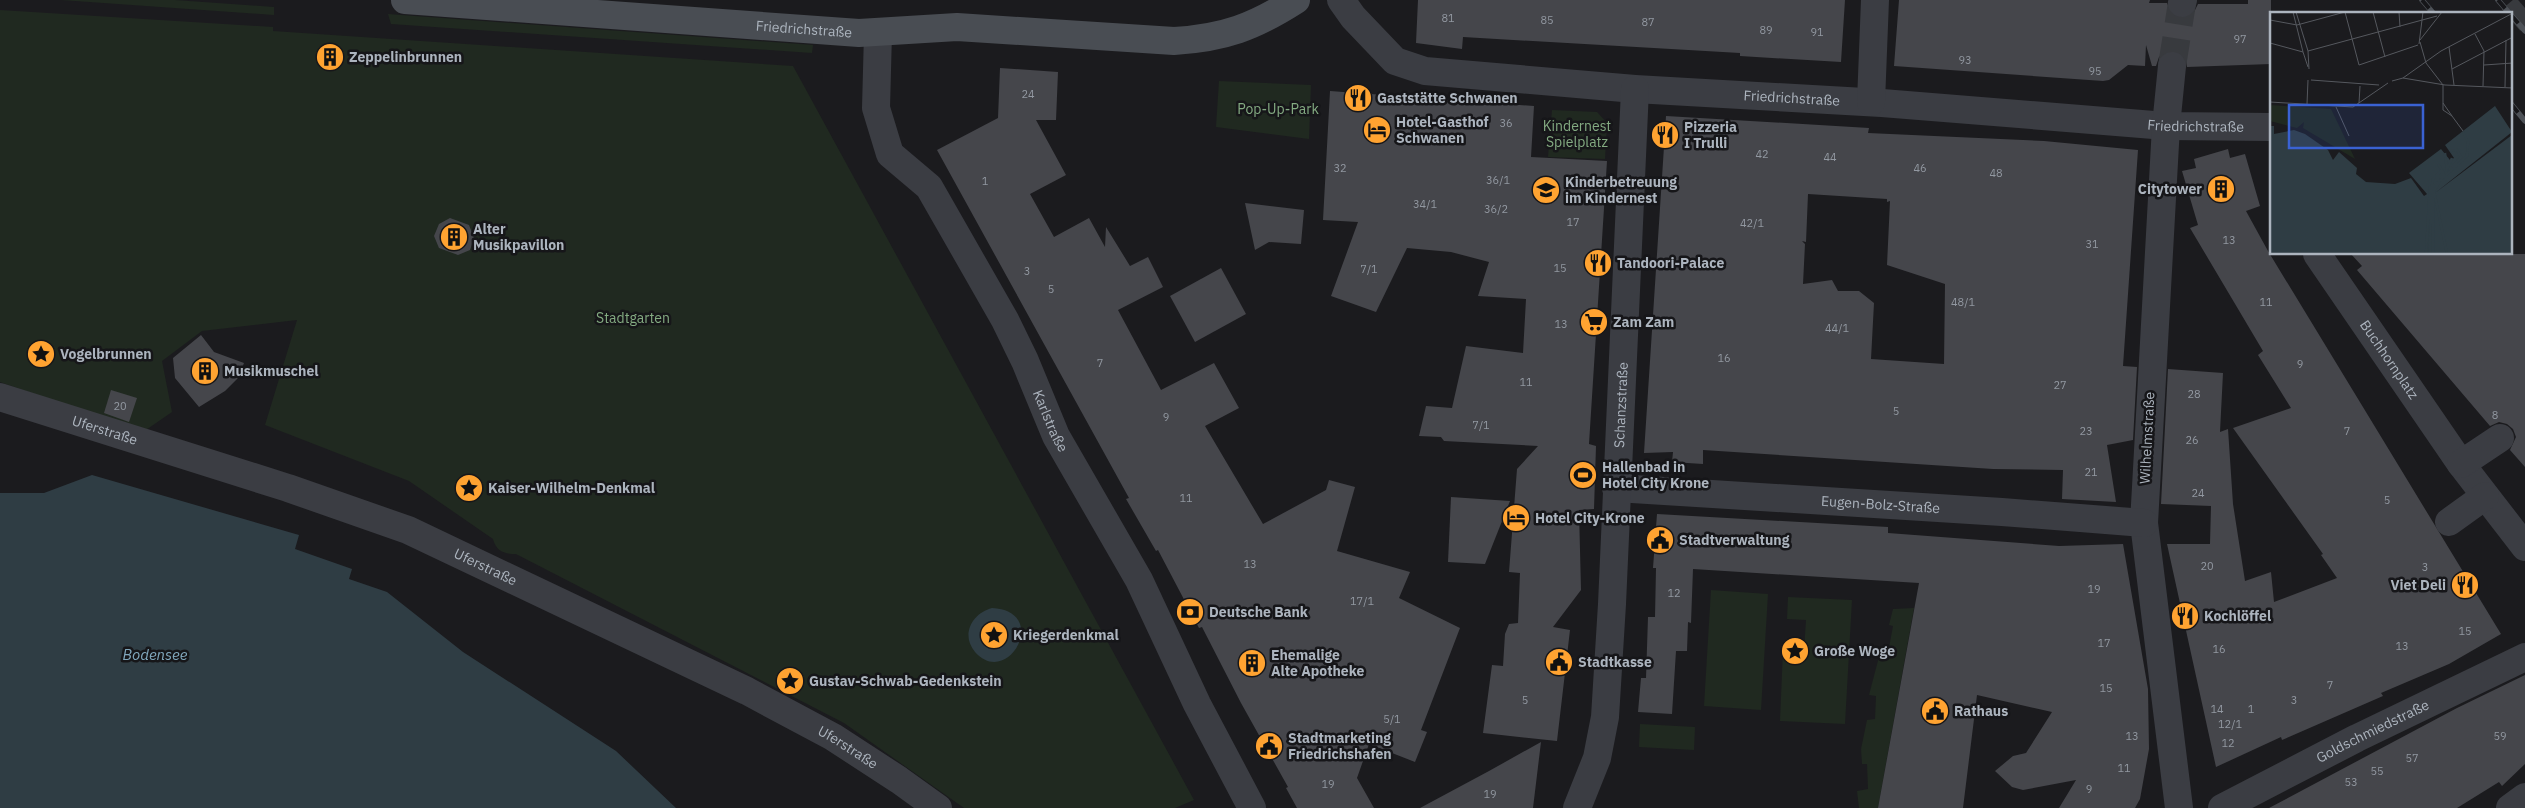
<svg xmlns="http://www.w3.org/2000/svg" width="2525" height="808" font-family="'IBM Plex Sans',sans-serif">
<rect width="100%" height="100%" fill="#1b1b1e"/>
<g fill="#202920">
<path d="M61,0H175L274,7V15Z"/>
<path d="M0,10L273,27V31L793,66L1194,800L1175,808H964L844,723L516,554C504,554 496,551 493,539L409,481L265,425L297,320L202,331L162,361L172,412L143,432L0,382Z"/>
<path d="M388,14L813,45L812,53L391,24Z"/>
<path d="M1219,81L1311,85L1309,139L1216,127Z"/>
<path d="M1552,110L1597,112L1607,123L1605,159L1548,157Z"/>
<path d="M1711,590L1768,594L1761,710L1704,706Z"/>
<path d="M1788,597L1852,600L1845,724L1780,721L1783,649L1804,650L1806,620L1787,619Z"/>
<path d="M1914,608L1878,808H1859L1857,791L1868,789L1867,764H1862L1861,749L1867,720L1875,719L1876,696L1869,695L1880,653H1888L1893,626L1889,625L1893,609Z"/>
<path d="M1640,724L1695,727L1694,750L1639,747Z"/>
</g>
<g fill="#2f3d44" fill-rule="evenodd">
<path d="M92,475L299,535L295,549L352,569L349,579L387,592L463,652L616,751L676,808H0V493H44Z"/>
<path d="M992,608C1051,611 1008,689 975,652C960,634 973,613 992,608ZM997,625L1003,629L1004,639L999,643L993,644L988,640L987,631Z"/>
</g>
<g fill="#45464b" fill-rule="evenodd">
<path d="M1418,0H1845L1841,62L1740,56V53L1463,37L1462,49L1416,43Z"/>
<path d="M1899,0H2150L2149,3H2167L2171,14L2177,18H2185L2193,14L2198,4H2248V0H2271V64L2187,67L2186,60L2181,54L2173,50L2165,52L2159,57L2156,66H2152L2146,45L2145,66L2128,65L2109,80L2103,81L1894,66Z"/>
<path d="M1000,68L1058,72L1056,120H1036L1066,175L1030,194L1054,237L1089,218L1105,247L1106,227L1130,266L1148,257L1163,287L1118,310L1161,390L1214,363L1239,408L1205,426L1263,524L1326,490L1329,480L1355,487L1337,551L1410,572L1399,598L1460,628L1421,730L1427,732L1415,762L1369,744L1357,778L1374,808H1297L1286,788L1288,787L1241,703L1202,627L1199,628L1158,550L1156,551L1126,499L1129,498L937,150L998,118Z"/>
<path d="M1330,91L1534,106L1531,157L1607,161L1589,444L1596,446L1594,509L1579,510L1581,590L1553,627L1570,630L1557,741L1483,733L1492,665L1503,666L1505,634L1509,624L1518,623L1520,573L1509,572L1517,469L1538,446L1444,441L1441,437L1419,436L1426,406L1452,408L1466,346L1523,353L1526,299L1478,296L1489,262L1451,252L1407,248L1376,312L1331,296L1358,222L1323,220Z"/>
<path d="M1666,116L1869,128L1868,133L2044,141L2138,150L2123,366L2137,367L2133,440L2107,445L2116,502L2062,499L2063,470L1993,469L1703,450V464L1672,462L1673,452L1644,453ZM1808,194L1887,199V202L1890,201L1887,265L1945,284L1944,364L1871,359L1874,303L1859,291H1838L1832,280L1803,284L1805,244L1802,241L1806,242Z"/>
<path d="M2228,149L2230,158L2245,154L2260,206L2246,211L2268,251L2501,634L2449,664L2381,693L2383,696L2282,740L2281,737L2216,767L2167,544H2210L2211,506L2161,504L2168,369L2223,373L2220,432L2228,429L2233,504L2245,581L2271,572L2274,602L2337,578L2321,555L2323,554L2233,428L2291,408L2258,355L2263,351L2190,228L2198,225L2182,171L2196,168L2194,159Z"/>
<path d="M1245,203L1304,210L1301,244L1269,242L1255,250Z"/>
<path d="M450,218L469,225L474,238L470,250L458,255L439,248L434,236L439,224Z"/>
<path d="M2351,254H2525V467L2510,450L2516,437L2513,429L2507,424L2499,422L2490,426L2357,270L2362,266Z"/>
<path d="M1221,268L1246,314L1195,342L1170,296Z"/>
<path d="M201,335L214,352L244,363L238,378L225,391L199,407L175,378L173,358Z"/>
<path d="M111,390L137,398L129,422L104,413Z"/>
<path d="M1451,497L1510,501L1485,564L1448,562Z"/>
<path d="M1657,514L1888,527V533L2059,546L2123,544L2148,689L2149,749L2140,799L2135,808H2059L2076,780L2023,790L2012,787L1995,771L2013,756L2026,753L2052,712L1977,695L1963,808H1878L1919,583L1693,569L1691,623L1688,622L1687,651H1676L1672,714L1638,712L1641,678H1646L1648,617H1655L1656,568H1653Z"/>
<path d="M2525,675V764L2502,786L2499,782L2457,808H2269L2457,708Z"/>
<path d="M1541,742L1533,808H1420L1489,771Z"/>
</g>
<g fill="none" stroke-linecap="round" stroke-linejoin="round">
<g stroke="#383a3e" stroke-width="28" stroke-dasharray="28 14" stroke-linecap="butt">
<path d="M2511,20L2525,8"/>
<path d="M2172,66L2182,3"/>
</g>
<g stroke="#3b3d43" stroke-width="28">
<path id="s1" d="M1341,0L1353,17L1395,61L1425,71L1635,89L1882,103L2166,126L2271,127"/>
<path d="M2182,3L2183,0"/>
<path id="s2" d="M878,33L876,108L890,154L929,187L1005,320L1025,361L1056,436L1139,580L1197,704L1252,808"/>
<path d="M2172,66L2166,126L2144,523L2179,808"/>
<path d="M1871,102L1875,0"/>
<path id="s3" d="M2317,254L2461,464L2525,547"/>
<path id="s4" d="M0,397L288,488L408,530L747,691L833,737L899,780L938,808"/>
<path d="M2461,464L2500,438"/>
<path id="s5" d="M1616,488L2002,512L2144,523"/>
<path d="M2449,522L2485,496"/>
<path id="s6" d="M1577,808L1597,758L1605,717L1612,604L1635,89"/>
<path id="s7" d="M2222,808L2357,738L2525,657"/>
<path d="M2510,808L2525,797"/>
</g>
<path stroke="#494d53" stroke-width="28" id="s8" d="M405,0L859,33L957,27L1174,41C1224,38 1254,27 1296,0"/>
<defs>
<g id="rail">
<path d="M2422,0L2434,14"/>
<path d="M2498,0L2510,14"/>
<path d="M2511,15L2525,31"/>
<path d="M2511,104L2525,121"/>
</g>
</defs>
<use href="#rail" stroke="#4e5258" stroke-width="5.5"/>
<use href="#rail" stroke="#161619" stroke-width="4" stroke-dasharray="11" stroke-linecap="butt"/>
</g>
<defs>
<symbol id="building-disc" viewBox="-11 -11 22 22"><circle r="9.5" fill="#ffa331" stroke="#161619"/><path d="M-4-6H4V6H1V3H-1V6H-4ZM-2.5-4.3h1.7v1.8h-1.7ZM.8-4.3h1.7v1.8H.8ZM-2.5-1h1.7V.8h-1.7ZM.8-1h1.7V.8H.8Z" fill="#111"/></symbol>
<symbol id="restaurant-disc" viewBox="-11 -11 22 22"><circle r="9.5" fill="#ffa331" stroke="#161619"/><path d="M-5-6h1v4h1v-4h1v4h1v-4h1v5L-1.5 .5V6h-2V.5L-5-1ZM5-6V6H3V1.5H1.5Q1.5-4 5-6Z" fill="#111"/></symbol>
<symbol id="hotel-disc" viewBox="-11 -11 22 22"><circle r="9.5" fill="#ffa331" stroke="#161619"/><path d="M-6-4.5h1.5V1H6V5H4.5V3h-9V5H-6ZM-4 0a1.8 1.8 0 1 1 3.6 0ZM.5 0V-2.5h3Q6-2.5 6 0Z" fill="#111"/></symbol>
<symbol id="school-disc" viewBox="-11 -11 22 22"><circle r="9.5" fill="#ffa331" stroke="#161619"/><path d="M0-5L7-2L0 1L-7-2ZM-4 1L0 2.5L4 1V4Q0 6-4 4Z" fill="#111"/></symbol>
<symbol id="supermarket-disc" viewBox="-11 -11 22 22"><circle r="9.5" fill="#ffa331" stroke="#161619"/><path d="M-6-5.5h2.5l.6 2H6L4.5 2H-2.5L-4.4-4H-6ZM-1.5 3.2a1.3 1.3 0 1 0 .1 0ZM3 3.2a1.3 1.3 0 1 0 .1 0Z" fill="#111"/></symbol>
<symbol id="sight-disc" viewBox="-11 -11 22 22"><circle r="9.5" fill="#ffa331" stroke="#161619"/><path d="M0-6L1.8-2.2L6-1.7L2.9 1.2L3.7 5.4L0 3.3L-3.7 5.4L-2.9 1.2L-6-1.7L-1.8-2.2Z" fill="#111"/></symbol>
<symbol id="stadium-disc" viewBox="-11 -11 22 22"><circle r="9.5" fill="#ffa331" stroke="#161619"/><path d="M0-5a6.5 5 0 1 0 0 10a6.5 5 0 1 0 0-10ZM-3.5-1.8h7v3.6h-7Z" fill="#111"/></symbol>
<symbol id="civic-disc" viewBox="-11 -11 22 22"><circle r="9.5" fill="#ffa331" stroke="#161619"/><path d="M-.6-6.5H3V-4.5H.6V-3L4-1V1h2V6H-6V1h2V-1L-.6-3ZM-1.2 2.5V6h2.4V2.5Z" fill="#111"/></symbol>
<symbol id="bank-disc" viewBox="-11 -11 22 22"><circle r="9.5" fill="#ffa331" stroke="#161619"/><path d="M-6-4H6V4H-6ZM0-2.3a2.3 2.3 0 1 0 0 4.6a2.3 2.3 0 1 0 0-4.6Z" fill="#111"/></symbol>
</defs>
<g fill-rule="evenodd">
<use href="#building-disc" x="314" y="41" width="32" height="32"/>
<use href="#restaurant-disc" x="1342" y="82" width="32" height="32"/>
<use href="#hotel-disc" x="1361" y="114" width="32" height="32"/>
<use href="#restaurant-disc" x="1649" y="119" width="32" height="32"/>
<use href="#building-disc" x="2205" y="173" width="32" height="32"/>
<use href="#school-disc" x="1530" y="174" width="32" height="32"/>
<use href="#building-disc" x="438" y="221" width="32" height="32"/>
<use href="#restaurant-disc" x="1582" y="247" width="32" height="32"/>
<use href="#supermarket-disc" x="1578" y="306" width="32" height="32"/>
<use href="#sight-disc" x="25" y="338" width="32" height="32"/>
<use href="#building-disc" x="189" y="355" width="32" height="32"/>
<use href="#stadium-disc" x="1567" y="459" width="32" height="32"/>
<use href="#sight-disc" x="453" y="472" width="32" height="32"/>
<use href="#hotel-disc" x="1500" y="502" width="32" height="32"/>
<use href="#civic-disc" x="1644" y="524" width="32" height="32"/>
<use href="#restaurant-disc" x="2449" y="569" width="32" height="32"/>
<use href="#bank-disc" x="1174" y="596" width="32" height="32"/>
<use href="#restaurant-disc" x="2169" y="600" width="32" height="32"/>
<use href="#sight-disc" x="978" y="619" width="32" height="32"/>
<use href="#sight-disc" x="1779" y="635" width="32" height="32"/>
<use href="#civic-disc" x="1543" y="646" width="32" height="32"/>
<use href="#building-disc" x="1236" y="647" width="32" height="32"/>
<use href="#sight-disc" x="774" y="665" width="32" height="32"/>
<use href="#civic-disc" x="1919" y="695" width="32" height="32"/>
<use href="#civic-disc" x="1253" y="730" width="32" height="32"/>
</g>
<g text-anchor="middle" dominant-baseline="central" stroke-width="5" stroke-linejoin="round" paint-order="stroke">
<g font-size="11" fill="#9298a1">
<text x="1448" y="18">81</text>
<text x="1547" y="20">85</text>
<text x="1648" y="22">87</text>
<text x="1766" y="30">89</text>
<text x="1817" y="32">91</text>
<text x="2240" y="39">97</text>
<text x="1965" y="60">93</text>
<text x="2095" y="71">95</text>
<text x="1028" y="94">24</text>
<text x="1506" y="123">36</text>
<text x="1762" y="154">42</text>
<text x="1830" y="157">44</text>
<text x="1340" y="168">32</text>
<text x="1920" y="168">46</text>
<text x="1996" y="173">48</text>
<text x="1498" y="180">36/1</text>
<text x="985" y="181">1</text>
<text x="1425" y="204">34/1</text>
<text x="1496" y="209">36/2</text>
<text x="1573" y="222">17</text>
<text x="1752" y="223">42/1</text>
<text x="2229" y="240">13</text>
<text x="2092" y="244">31</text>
<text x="1560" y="268">15</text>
<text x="1369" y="269">7/1</text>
<text x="1027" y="271">3</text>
<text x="1051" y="289">5</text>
<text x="1963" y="302">48/1</text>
<text x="2266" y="302">11</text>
<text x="1561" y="324">13</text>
<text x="1837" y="328">44/1</text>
<text x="1724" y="358">16</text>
<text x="1100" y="363">7</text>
<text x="2300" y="364">9</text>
<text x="1526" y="382">11</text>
<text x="2060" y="385">27</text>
<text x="2194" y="394">28</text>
<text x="120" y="406">20</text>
<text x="1896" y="411">5</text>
<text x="2495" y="415">8</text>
<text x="1166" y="417">9</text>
<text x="1481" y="425">7/1</text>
<text x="2086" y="431">23</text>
<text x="2347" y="431">7</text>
<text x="2192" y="440">26</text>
<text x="2091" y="472">21</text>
<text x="2198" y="493">24</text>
<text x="1186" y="498">11</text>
<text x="2387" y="500">5</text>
<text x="1250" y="564">13</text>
<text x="2207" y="566">20</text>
<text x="2425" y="567">3</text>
<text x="2094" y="589">19</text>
<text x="1674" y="593">12</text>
<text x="1362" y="601">17/1</text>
<text x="2465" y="631">15</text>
<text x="2104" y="643">17</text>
<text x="2402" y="646">13</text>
<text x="2219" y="649">16</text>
<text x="2330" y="685">7</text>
<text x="2106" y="688">15</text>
<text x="1525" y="700">5</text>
<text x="2294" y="700">3</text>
<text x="2217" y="709">14</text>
<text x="2251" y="709">1</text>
<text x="1392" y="719">5/1</text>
<text x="2230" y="724">12/1</text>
<text x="2132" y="736">13</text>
<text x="2500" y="736">59</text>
<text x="2228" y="743">12</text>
<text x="2412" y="758">57</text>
<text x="2124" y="768">11</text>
<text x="2377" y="771">55</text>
<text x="2351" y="782">53</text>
<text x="1328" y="784">19</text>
<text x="2089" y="789">9</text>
<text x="1490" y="794">19</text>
</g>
<g font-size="14" fill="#acb4be" stroke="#161619">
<text stroke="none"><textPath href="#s8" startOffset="400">Friedrichstraße</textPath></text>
<text stroke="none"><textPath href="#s1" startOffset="481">Friedrichstraße</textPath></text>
<text stroke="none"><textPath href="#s1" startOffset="886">Friedrichstraße</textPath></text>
<text stroke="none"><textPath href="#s3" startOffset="128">Buchhornplatz</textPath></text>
<text stroke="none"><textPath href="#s6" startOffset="408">Schanzstraße</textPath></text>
<text stroke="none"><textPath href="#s2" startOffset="438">Karlstraße</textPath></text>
<text stroke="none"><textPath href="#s4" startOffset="110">Uferstraße</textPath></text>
<text transform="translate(2147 438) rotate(-87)">Wilhelmstraße</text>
<text stroke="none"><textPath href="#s5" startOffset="265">Eugen-Bolz-Straße</textPath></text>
<text stroke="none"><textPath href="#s4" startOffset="515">Uferstraße</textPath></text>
<text stroke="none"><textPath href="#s7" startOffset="169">Goldschmiedstraße</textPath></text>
<text stroke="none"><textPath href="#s4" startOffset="920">Uferstraße</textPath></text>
</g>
<g font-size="14" font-weight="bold" fill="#acb4be" stroke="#161619" text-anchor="start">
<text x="349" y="57">Zeppelinbrunnen</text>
<text x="1377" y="98">Gaststätte Schwanen</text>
<text x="1396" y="122">Hotel-Gasthof<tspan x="1396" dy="16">Schwanen</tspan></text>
<text x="1684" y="127">Pizzeria<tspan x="1684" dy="16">I Trulli</tspan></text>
<text x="1565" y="182">Kinderbetreuung<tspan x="1565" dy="16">im Kindernest</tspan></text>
<text x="2202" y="189" text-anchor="end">Citytower</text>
<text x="473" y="229">Alter<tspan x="473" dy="16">Musikpavillon</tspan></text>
<text x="1617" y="263">Tandoori-Palace</text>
<text x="1613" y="322">Zam Zam</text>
<text x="60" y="354">Vogelbrunnen</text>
<text x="224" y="371">Musikmuschel</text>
<text x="1602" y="467">Hallenbad in<tspan x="1602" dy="16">Hotel City Krone</tspan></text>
<text x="488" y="488">Kaiser-Wilhelm-Denkmal</text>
<text x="1535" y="518">Hotel City-Krone</text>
<text x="1679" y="540">Stadtverwaltung</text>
<text x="2446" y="585" text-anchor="end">Viet Deli</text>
<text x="1209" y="612">Deutsche Bank</text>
<text x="2204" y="616">Kochlöffel</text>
<text x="1013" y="635">Kriegerdenkmal</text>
<text x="1814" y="651">Große Woge</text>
<text x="1271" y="655">Ehemalige<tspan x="1271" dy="16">Alte Apotheke</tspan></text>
<text x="1578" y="662">Stadtkasse</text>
<text x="809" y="681">Gustav-Schwab-Gedenkstein</text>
<text x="1954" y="711">Rathaus</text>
<text x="1288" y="738">Stadtmarketing<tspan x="1288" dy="16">Friedrichshafen</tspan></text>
</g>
<g font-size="14" fill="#84ab82" stroke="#161619">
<text x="1278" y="109">Pop-Up-Park</text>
<text x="1577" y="126">Kindernest<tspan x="1577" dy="16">Spielplatz</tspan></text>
<text x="633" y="318">Stadtgarten</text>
</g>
<g font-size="15" font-style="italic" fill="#81a7bc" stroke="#161619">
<text x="155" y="654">Bodensee</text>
</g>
</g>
<g transform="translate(2270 12)">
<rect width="242" height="242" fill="#1b1b1e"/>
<path d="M0,93L61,97L85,147L33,116L34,110L27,116L0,109Z" fill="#202920"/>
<path d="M225,94L242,120L165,181L242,123V242H0V114H4V122L24,118L35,122L58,138L63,148L69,140L87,156L86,162L96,170L125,172L141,166L154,184L157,182L139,161L171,137L180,148L184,146L175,133Z" fill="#2f3d44"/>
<path fill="none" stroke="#2f3d44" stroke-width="2.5" d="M180,139L187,138L191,145L182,155M175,141L177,158M175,162L182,146M171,167L164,179L177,242M156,242L160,174M160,242L161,179L163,167L172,158L168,152M163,242V175L197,144L198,130L193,120"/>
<path fill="none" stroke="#55585e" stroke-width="1" d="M23,0L33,40M26,0L38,39M75,0L89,53L148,33M103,0L115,45M129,0L130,15M0,8L27,13L75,0M205,22L214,39L213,74M150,28L172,0M150,30L156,51L173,73V98L182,104L173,91M0,31L33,40M149,32L153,0M179,35L184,73M38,39L167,4M38,39L39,57M33,40L38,55M214,53L243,51M182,57L243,25M133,66L171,39L243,1M41,68L109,73M122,69L133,66L175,73L243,76M235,75L236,28M0,90L83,95L118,71M89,91L90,74M37,92L38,68M66,95L79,124M182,104L193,119"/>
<path fill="#3a62d3" fill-opacity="0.15" stroke="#3a62d3" stroke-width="2.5" d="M19,93H153V136H19Z"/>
<rect width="242" height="242" fill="none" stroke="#acb4be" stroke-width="2.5"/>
</g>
</svg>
